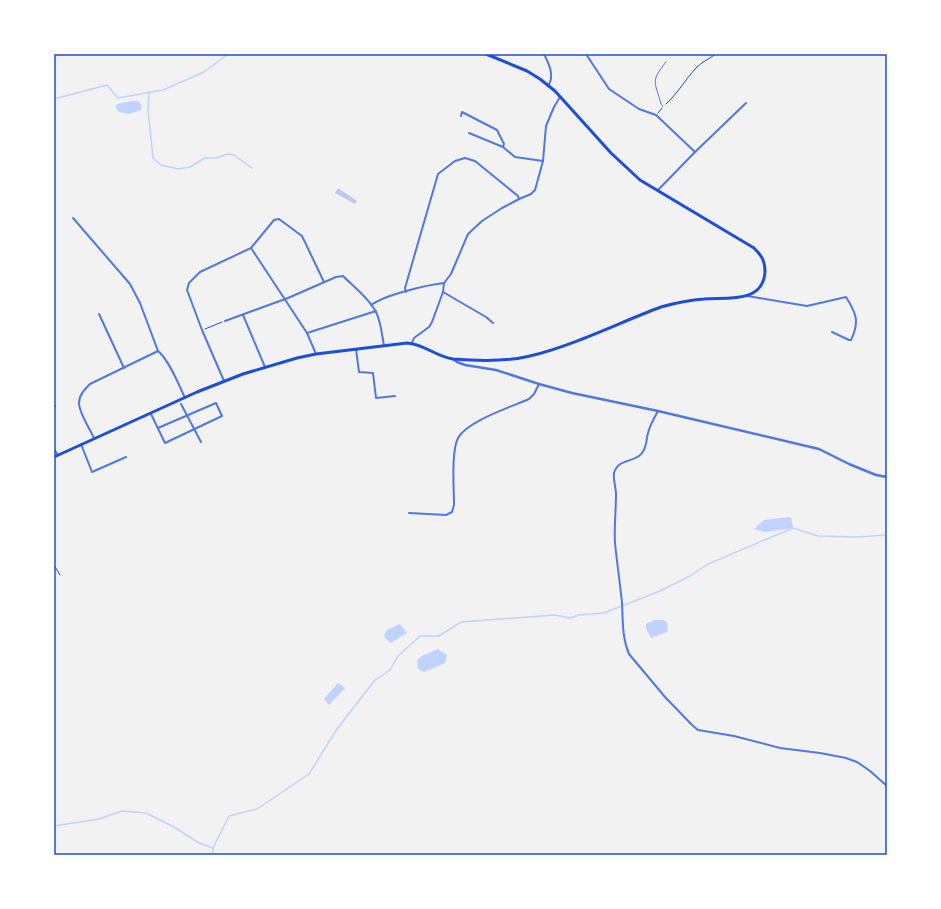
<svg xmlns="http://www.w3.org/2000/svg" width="941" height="909" font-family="Poppins,sans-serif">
<rect width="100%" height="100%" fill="#f2f2f2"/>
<g fill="#bfd3fe">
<path d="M132,101H138L141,104V110L129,114L119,112L115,107L117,104Z"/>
<path d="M791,517L793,528L765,532L754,529L764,520Z"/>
<path d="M655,620H664L667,623L668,630L667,632L651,638L646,628V624Z"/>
<path d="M400,624L407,633L391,643L385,638L384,635L387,630Z"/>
<path d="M438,649L447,655L445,663L424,672L418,669L417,660L422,656Z"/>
<path d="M338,683L345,688L329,705L324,699Z"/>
</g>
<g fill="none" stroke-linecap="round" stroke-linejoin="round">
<g stroke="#bfd3fe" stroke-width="1.5">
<path d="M149,92L148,110L153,158L161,165L179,169L190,167L205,158H216L228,154L234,155L252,168"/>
<path d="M54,99L107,85L118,98L163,90L204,72L228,54"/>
<path d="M54,826L99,819L122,811L146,813L174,827L199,843L213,848"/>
<path d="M213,855V848L229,816L257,809L309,774L337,729L375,680L390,670L398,656L420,636H439L461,622L555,615L570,618L579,615L604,613L660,591L690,576L708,564L793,528L818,536L857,537L887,535"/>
</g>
</g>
<path fill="#bdc9ec" d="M338,188L357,201L355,204L335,193Z"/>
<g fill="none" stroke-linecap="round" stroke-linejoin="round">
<g stroke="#1d4ed8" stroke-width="1">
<path d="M666,104C678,93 685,80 696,68C702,62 710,58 716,54"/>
<path d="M658,113L662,108"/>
<path d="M205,329L222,322"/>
<path d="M54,565L60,575"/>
</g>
<path stroke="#5277de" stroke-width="1" d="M663,106L661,104C655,81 650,82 666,62"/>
<g stroke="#5277de" stroke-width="2">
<path d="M544,54C549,64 555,76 548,86"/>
<path d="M586,54L609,89L639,109L656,115L695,152"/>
<path d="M461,116L462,112L497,130L504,144L503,147"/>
<path d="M469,133L503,147L515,157L543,161"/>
<path d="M658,190L695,152L746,103"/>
<path d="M73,218L130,284L140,303L158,351C169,360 179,385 185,398"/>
<path d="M251,248L307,333L316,354"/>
<path d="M406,292L405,288L438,174L455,161L465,158L475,161L518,196L519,199"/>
<path d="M443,292L486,317L493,323"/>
<path d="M747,296L807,306L846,297C856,313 860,321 851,340H849L832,332"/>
<path d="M371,305C385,295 426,285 444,283"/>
<path d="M99,314L124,368"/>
<path d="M243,315L265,367"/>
<path d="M225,321L288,298L336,277L343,276C354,287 369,298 376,312C381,322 382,335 384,346"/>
<path d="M307,333L376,311"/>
<path d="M412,343L414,338L429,327L432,322L443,292L444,283L451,274L468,234L482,221L502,208L519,199L531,194L535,190L543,161L546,126L554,107L560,97"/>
<path d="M356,349L359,372L373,373L376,398L395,396"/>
<path d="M224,381L202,330L187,290L189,283L200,272L251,248L274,220L279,219L302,236L324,282"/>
<path d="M181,404L201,442"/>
<path d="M54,407L55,406"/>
<path d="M658,411C654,418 650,425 648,433C646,440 647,447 642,453C635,463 618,458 614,473C613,480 616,488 616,494C616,510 614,527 615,543C617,563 620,583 622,603C623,621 622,638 629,654L665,697L692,725L698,730L734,736L780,748L820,753L846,758L857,762L870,771L887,786"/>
<path d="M151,414L165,443L222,416L216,403L158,428"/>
<path d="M94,438C90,429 79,413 79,403C79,395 85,389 90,384L158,351"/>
<path d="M81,444L92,472L126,457"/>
<path d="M54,449L58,455"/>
<path d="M409,513L446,515L452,512L454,505C454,489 451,452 458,438C467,421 511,407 529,399L534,394L539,384"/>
</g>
<path stroke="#5277de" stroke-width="2.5" d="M453,359L457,362L465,365L496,370L539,384L572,393L658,411L819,449L849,464L876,475L887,477"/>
<path stroke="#1d4ed8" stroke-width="3" d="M54,457L197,392L243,374L297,358L316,354L407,343C424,344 437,357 453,359C478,361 506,362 530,356C575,345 618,323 661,307C675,303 689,300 704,299C726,297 763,304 765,272C765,261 762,256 754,248L640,180L611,153L555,91L540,79L527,71L486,54"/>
</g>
<rect width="941" height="909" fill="none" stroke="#ffffff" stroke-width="110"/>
<rect x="55" y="55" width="831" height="799" fill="none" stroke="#1d4ed8" stroke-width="1.5"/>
</svg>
